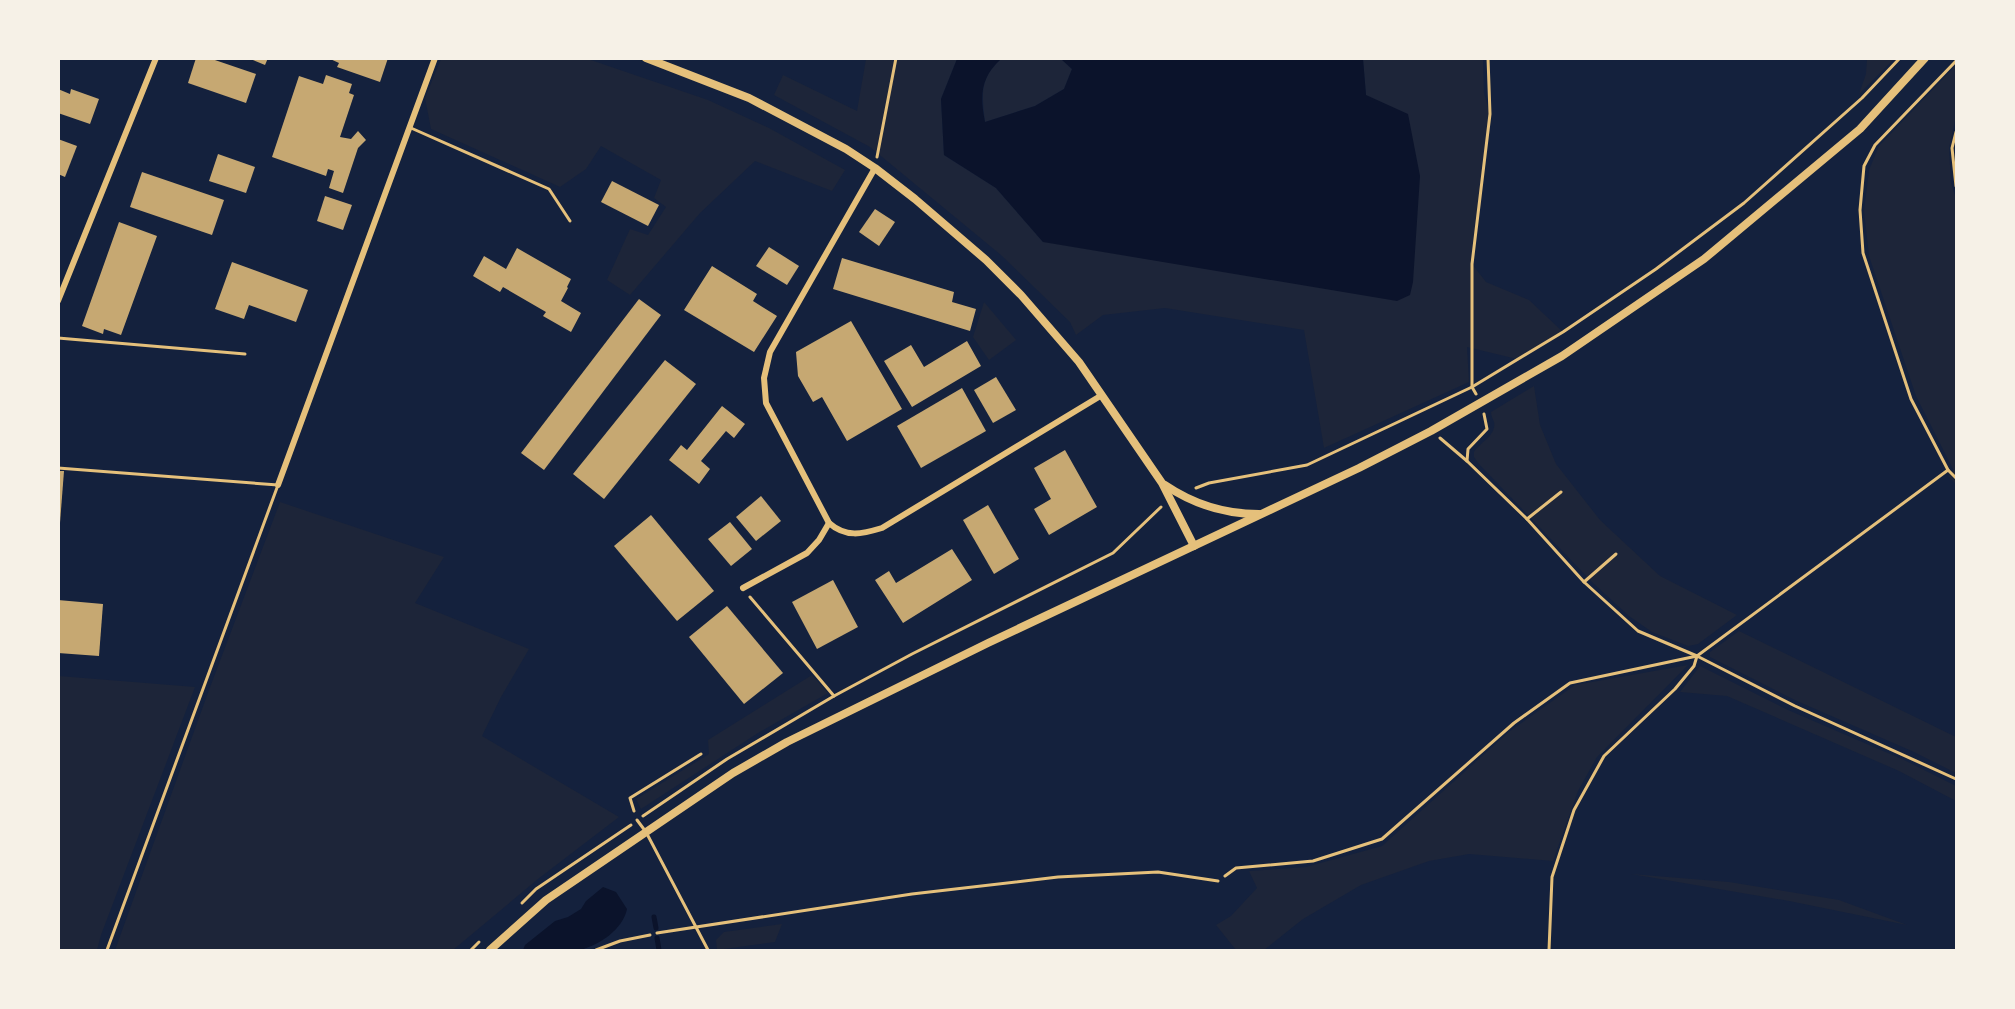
<svg xmlns="http://www.w3.org/2000/svg" width="2015" height="1009" font-family="'Work Sans',sans-serif">
<rect width="100%" height="100%" fill="#14213d"/>
<g fill="#1d2539">
<path d="M441,59H588L708,100L769,128L845,170L832,191L755,161L700,213L630,295L607,280L630,229L648,235L666,207L654,198L661,180L601,146L586,169L560,187L431,129L425,98Z"/>
<path d="M866,59H957L941,99L944,155L996,188L1043,242L1366,95L1363,59H1483L1484,93L1490,114L1472,264L1486,282L1529,300L1563,332L1517,359L1467,347L1469,382L1324,448L1304,330L1165,308L1103,315L1076,335L1070,322L1001,255L870,147L774,95L783,75L857,111Z"/>
<path d="M1001,59H1061L1072,69L1064,89L1035,106L985,122C982,94 979,79 1001,59Z"/>
<path d="M1867,59H1894L1859,94L1866,74Z"/>
<path d="M1956,65V116L1949,148L1951,183L1956,199V484L1948,476L1954,471L1916,396L1869,256L1864,211L1869,170L1879,146Z"/>
<path d="M984,302L1016,340L989,360L973,337Z"/>
<path d="M1534,386L1540,425L1556,464L1600,520L1660,576L1737,615L1698,644L1688,646L1652,632L1629,616L1593,583L1478,463L1474,457V452C1479,443 1497,435 1494,422C1493,419 1491,416 1491,412Z"/>
<path d="M280,502L444,557L415,603L529,649L501,697L482,736L619,817L538,879L453,950H115L209,690Z"/>
<path d="M1739,631L1956,737V773L1914,752L1797,701L1710,657V652Z"/>
<path d="M1688,665L1597,757L1578,791L1553,861L1469,854L1429,861L1361,885L1303,919L1264,950H1236L1216,925L1231,916L1257,888L1249,871L1306,867L1382,846L1510,731L1575,685Z"/>
<path d="M1700,666L1788,710L1904,760L1956,786V801L1899,771L1727,696L1680,692Z"/>
<path d="M812,675L828,693L758,733L641,809L636,799L709,754L708,740Z"/>
<path d="M59,676L195,687L101,935L97,950H59Z"/>
<path d="M1631,874L1729,882L1839,900L1907,925L1789,901Z"/>
<path d="M782,924L775,942L717,950L716,940L724,932Z"/>
</g>
<g fill="#0b132b">
<path d="M957,59H1001C980,78 980,96 985,122L1035,106L1064,89L1072,69L1061,59H1363L1366,95L1408,114L1420,176L1413,282L1410,295L1397,301L1043,242L996,188L944,155L941,99Z"/>
<path d="M603,887L616,892L627,909C623,929 600,945 580,950C567,954 538,951 523,950L525,945L555,921L568,917L581,909L586,901Z"/>
</g>
<g fill="none" stroke-linecap="round" stroke-linejoin="round">
<g stroke="#0b132b" stroke-width="5">
<path d="M654,917L656,928"/>
<path d="M657,938L659,950"/>
</g>
</g>
<g fill="#c6a872">
<path d="M196,58H209L256,74L246,103L188,83Z"/>
<path d="M248,58H268L265,65Z"/>
<path d="M328,58H388L380,82L337,67L339,63Z"/>
<path d="M326,75L352,84L349,93L354,95L340,137L351,139L358,131L366,140L358,148L343,193L329,188L334,171L328,169L326,176L272,157L299,76L323,84Z"/>
<path d="M58,89L70,94L71,89L99,99L90,124L58,113Z"/>
<path d="M58,139L77,146L65,177L58,174Z"/>
<path d="M218,154L255,167L246,193L209,181Z"/>
<path d="M142,172L224,200L212,235L130,207Z"/>
<path d="M612,181L659,205L648,226L601,202Z"/>
<path d="M325,196L352,205L343,230L317,221Z"/>
<path d="M875,209L895,222L879,246L859,232Z"/>
<path d="M119,222L157,236L121,335L104,329L103,334L82,326Z"/>
<path d="M769,247L799,266L787,285L756,266Z"/>
<path d="M517,248L571,279L567,287L568,288L561,301L581,313L571,332L543,316L546,312L503,287L500,292L473,276L484,256L506,269Z"/>
<path d="M842,258L954,292L952,302L976,309L970,331L833,289Z"/>
<path d="M232,262L308,290L296,322L249,305L244,319L215,309Z"/>
<path d="M712,266L757,294L753,301L777,316L754,352L684,310Z"/>
<path d="M639,299L661,315L544,470L521,453Z"/>
<path d="M851,321L902,409L847,441L822,397L813,402L798,376L796,352Z"/>
<path d="M967,341L981,366L912,407L884,361L911,345L924,367Z"/>
<path d="M665,360L696,384L604,499L573,474Z"/>
<path d="M996,377L1016,410L993,423L974,390Z"/>
<path d="M962,388L986,431L921,468L897,426Z"/>
<path d="M722,406L745,424L734,438L726,431L701,461L710,469L699,484L669,460L681,445L687,450Z"/>
<path d="M1065,450L1097,507L1049,535L1034,509L1051,499L1034,468Z"/>
<path d="M58,471H64L60,523H58Z"/>
<path d="M761,496L781,521L756,541L736,517Z"/>
<path d="M988,505L1019,559L994,574L963,520Z"/>
<path d="M651,515L714,591L677,621L614,546Z"/>
<path d="M730,522L752,549L731,566L708,539Z"/>
<path d="M952,549L972,580L903,623L875,580L889,571L896,583Z"/>
<path d="M833,580L858,627L817,649L792,602Z"/>
<path d="M58,600L103,604L99,656L58,653Z"/>
<path d="M727,606L783,673L744,704L689,637Z"/>
</g>
<g fill="none" stroke-linecap="round" stroke-linejoin="round">
<g stroke="#e5c07b" stroke-width="3">
<path d="M1956,132L1952,148L1956,186"/>
<path d="M877,157L896,58"/>
<path d="M1476,394L1472,387V264L1490,114L1488,58"/>
<path d="M1440,438L1467,461L1527,519L1584,582L1638,631L1697,656L1795,706L1956,779"/>
<path d="M1467,461L1468,449L1487,429L1484,414"/>
<path d="M1948,470L1956,478"/>
<path d="M1196,488L1209,483L1307,465L1472,387L1563,332L1656,269L1744,203L1862,98L1900,58"/>
<path d="M1527,519L1561,492"/>
<path d="M1584,582L1616,554"/>
<path d="M750,597L834,696"/>
<path d="M634,811L630,798L701,754"/>
<path d="M643,816L727,759L834,696L912,654L1113,553L1161,507"/>
<path d="M1225,876L1236,868L1313,861L1382,839L1514,723L1570,683L1697,656L1948,470L1911,399L1863,253L1860,210L1864,166L1875,145L1956,61"/>
<path d="M522,903L536,889L631,825"/>
<path d="M471,950L479,942"/>
<path d="M596,950L620,941L650,935"/>
<path d="M1549,950L1552,877L1574,810L1604,756L1675,689L1694,666L1697,656"/>
</g>
<g stroke="#e5c07b" stroke-width="3">
<path d="M411,128L549,189L570,221"/>
<path d="M58,338L245,354"/>
<path d="M58,468L278,485L107,950"/>
<path d="M637,820L646,832L708,950"/>
<path d="M657,933L912,894L1058,877L1158,872L1218,881"/>
</g>
<g stroke="#e5c07b" stroke-width="6">
<path d="M875,168L770,352L764,378L766,403L829,523C846,538 862,534 882,528L1102,395"/>
<path d="M58,301L156,58"/>
<path d="M278,485L435,58"/>
<path d="M743,588L807,553L819,540L829,523"/>
</g>
<g stroke="#e5c07b" stroke-width="8">
<path d="M646,58L749,98L846,149L875,168L915,199L986,260L1021,295L1079,362L1162,483L1194,546"/>
<path d="M1165,485C1193,504 1225,514 1259,514"/>
<path d="M490,950L546,900L733,773L787,742L988,643L1359,468L1431,431L1562,356L1704,259L1860,129L1925,58"/>
</g>
</g>
<rect width="2015" height="1009" fill="none" stroke="#f6f1e7" stroke-width="120"/>
</svg>
